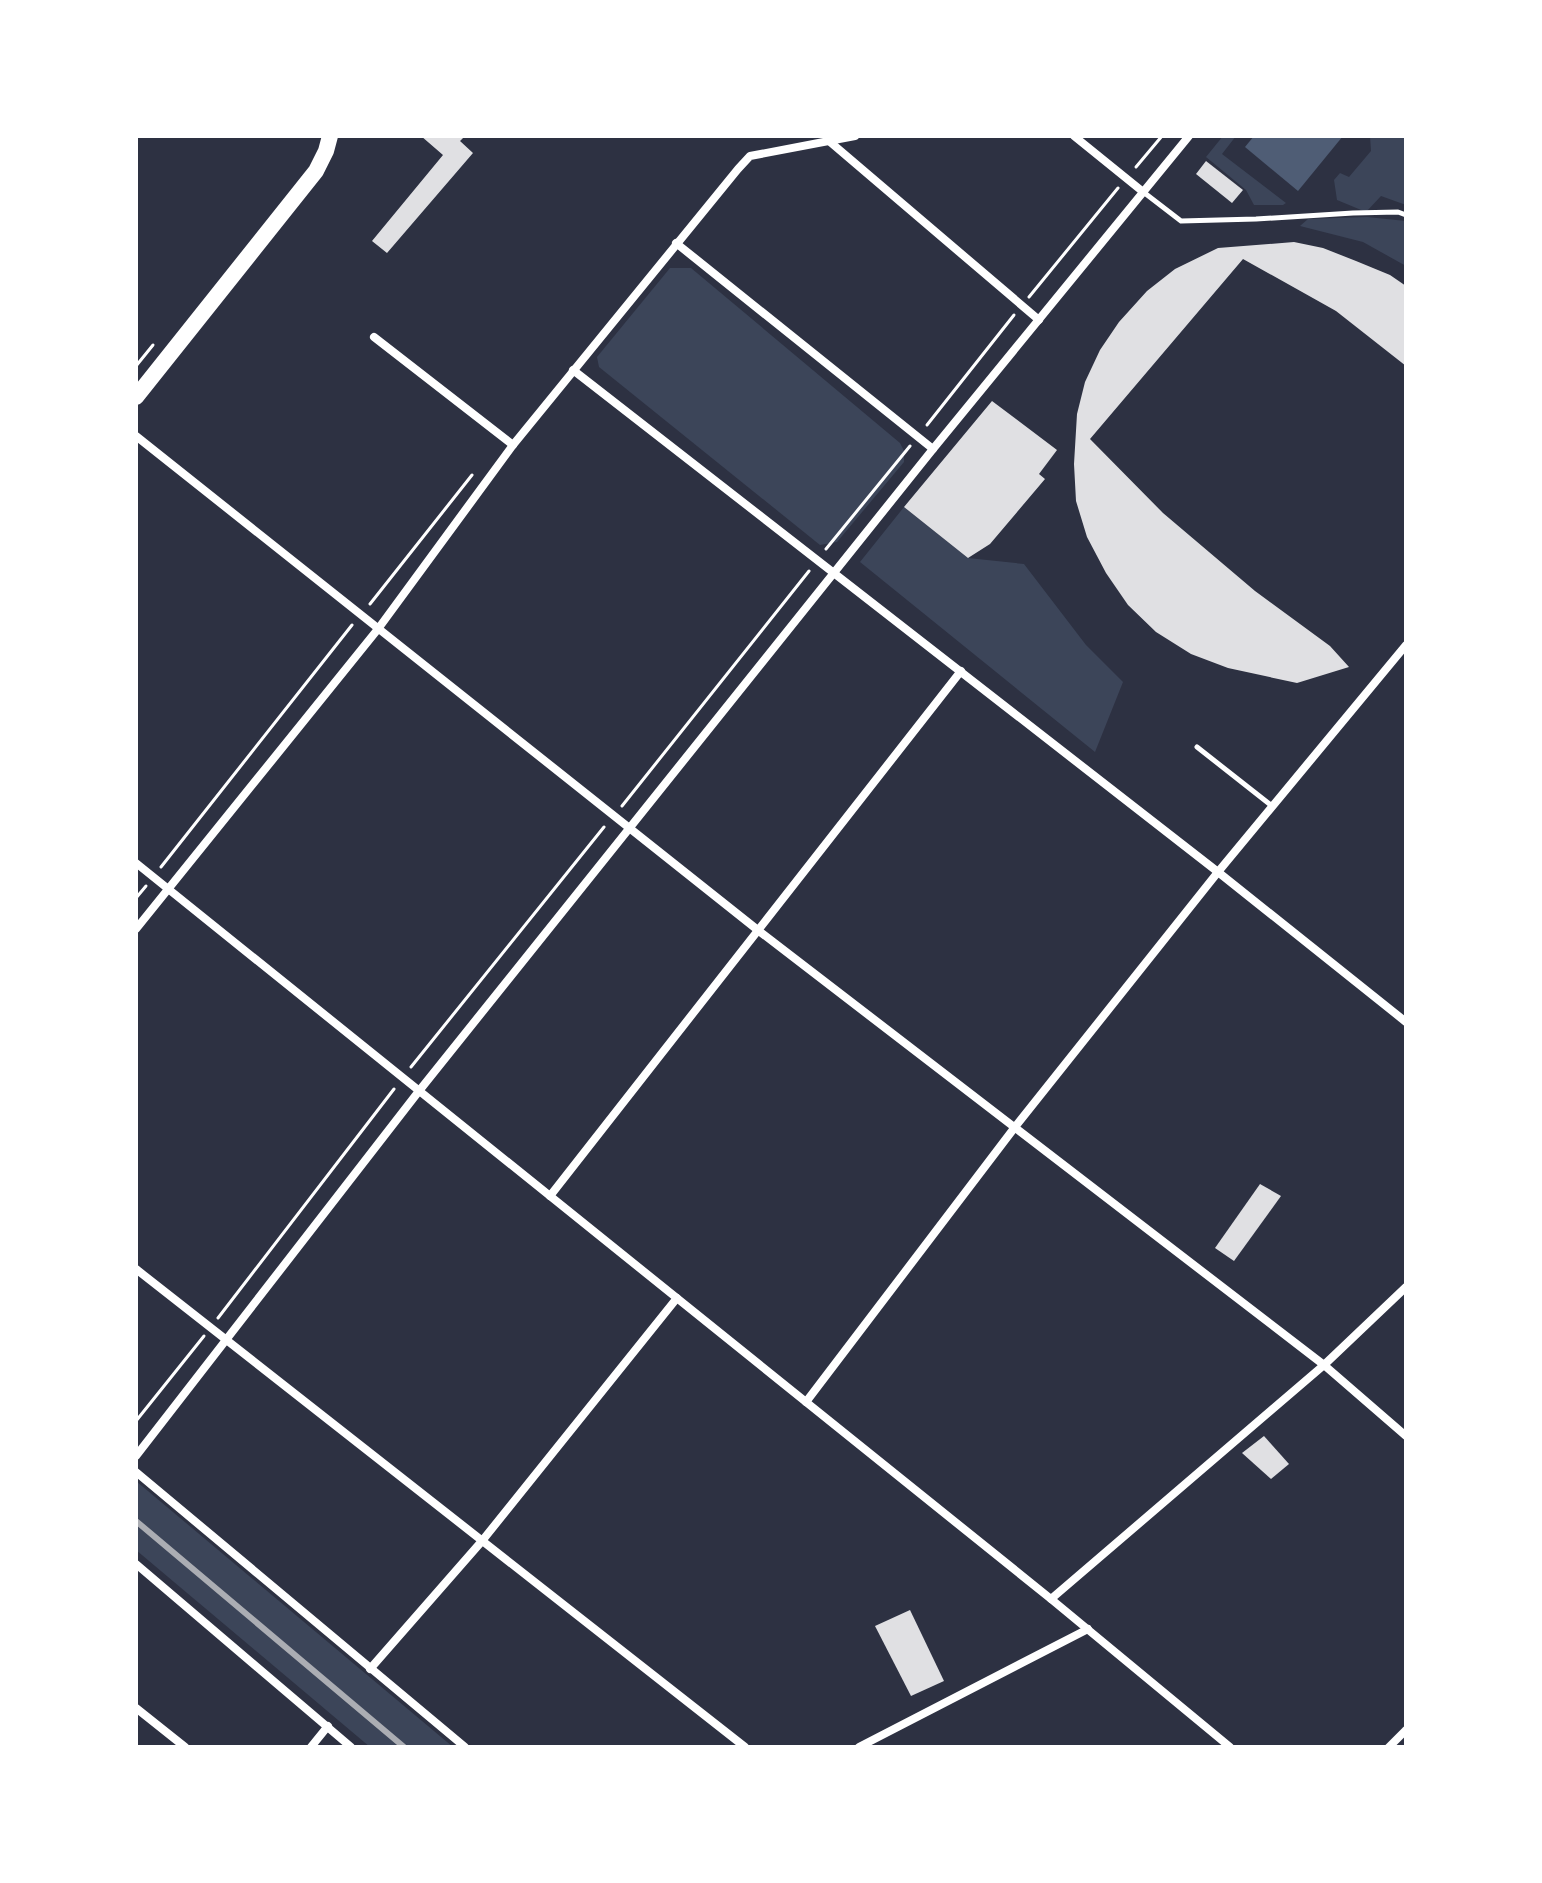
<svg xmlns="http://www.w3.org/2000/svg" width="1542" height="1883" font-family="Rubik,sans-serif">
<rect width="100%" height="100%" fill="#2d3142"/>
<g fill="#3c4559">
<path d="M1223,136H1236L1222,154L1286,203L1283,205H1254L1246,190L1206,157Z"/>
<path d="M1370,136H1406V205L1381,196L1366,212L1337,200L1334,180L1340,173L1349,177L1371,151Z"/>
<path d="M1367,217L1406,221V266L1363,242L1300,226L1308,219Z"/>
<path d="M670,268H691L900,443L904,451V462L837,542L820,545L599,367L597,357Z"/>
<path d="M904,507L968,558L1024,564L1086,645L1123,682L1095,752L860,562Z"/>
<path d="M136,1481L453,1747H370L136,1550Z"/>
</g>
<path fill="#4f5d75" d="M1254,136H1343L1298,191L1245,147Z"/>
<g fill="#e0e0e3">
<path d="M421,136H465L460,141L473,153L387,253L372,241L443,155Z"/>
<path d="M1206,161L1243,190L1232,203L1196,174Z"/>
<path d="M1294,242L1323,248L1356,261L1390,275L1406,286V366L1336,311L1243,259L1090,439L1163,513L1255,591L1330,646L1349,667L1297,683L1228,668L1191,654L1156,632L1128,605L1106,573L1087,537L1076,501L1074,464L1077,414L1085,382L1100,350L1119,322L1147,291L1175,269L1218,248Z"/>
<path d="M992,401L1057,450L1039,474L1045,479L990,544L968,558L904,507Z"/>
<path d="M1260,1184L1281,1196L1234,1261L1215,1248Z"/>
<path d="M1264,1436L1289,1464L1271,1479L1242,1453Z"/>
<path d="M910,1610L944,1681L911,1696L875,1626Z"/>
</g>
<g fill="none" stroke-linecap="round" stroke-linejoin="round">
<g stroke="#fff" stroke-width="3">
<path d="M1136,167L1162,136"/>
<path d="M1029,297L1118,188"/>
<path d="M136,366L153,345"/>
<path d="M927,425L1014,315"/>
<path d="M826,549L910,446"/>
<path d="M370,604L472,475"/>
<path d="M622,806L809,571"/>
<path d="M161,867L352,625"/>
<path d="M136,898L146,886"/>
<path d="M411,1067L604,827"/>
<path d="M218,1318L394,1089"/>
<path d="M136,1421L204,1336"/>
</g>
<g stroke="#fff" stroke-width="5">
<path d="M1142,191L1181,221L1256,219L1353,213L1398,212L1406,215"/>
<path d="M1197,747L1272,806"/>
</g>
<g stroke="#fff" stroke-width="8">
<path d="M1074,136L1142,191"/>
<path d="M829,141L1039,320"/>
<path d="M676,243L933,449"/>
<path d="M374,337L513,445"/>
<path d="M573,370L1218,872L1406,1022"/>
<path d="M136,436L759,931L1324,1365L1406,1436"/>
<path d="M136,863L1051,1599L1230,1747"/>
<path d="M136,929L378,629L513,445L738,169L750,156L855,136"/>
<path d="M550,1196L961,671"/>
<path d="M136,1269L745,1747"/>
<path d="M806,1402L1015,1127L1218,872L1406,645"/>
<path d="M136,1456L419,1091L933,449L1189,136"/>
<path d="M136,1472L465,1747"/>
<path d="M136,1564L351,1747"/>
<path d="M1051,1599L1324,1365L1406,1287"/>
<path d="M370,1669L482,1541L677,1298"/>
<path d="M136,1708L185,1747"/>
<path d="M311,1747L328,1726"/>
<path d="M859,1747L1088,1629"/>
<path d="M1389,1747L1406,1730"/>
</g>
<path stroke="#fff" stroke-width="16" d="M136,397L316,171L326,151L330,136"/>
<path stroke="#abadb3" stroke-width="6" d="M136,1521L404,1747"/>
</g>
<rect width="1542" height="1883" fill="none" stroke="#ffffff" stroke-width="276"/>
</svg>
